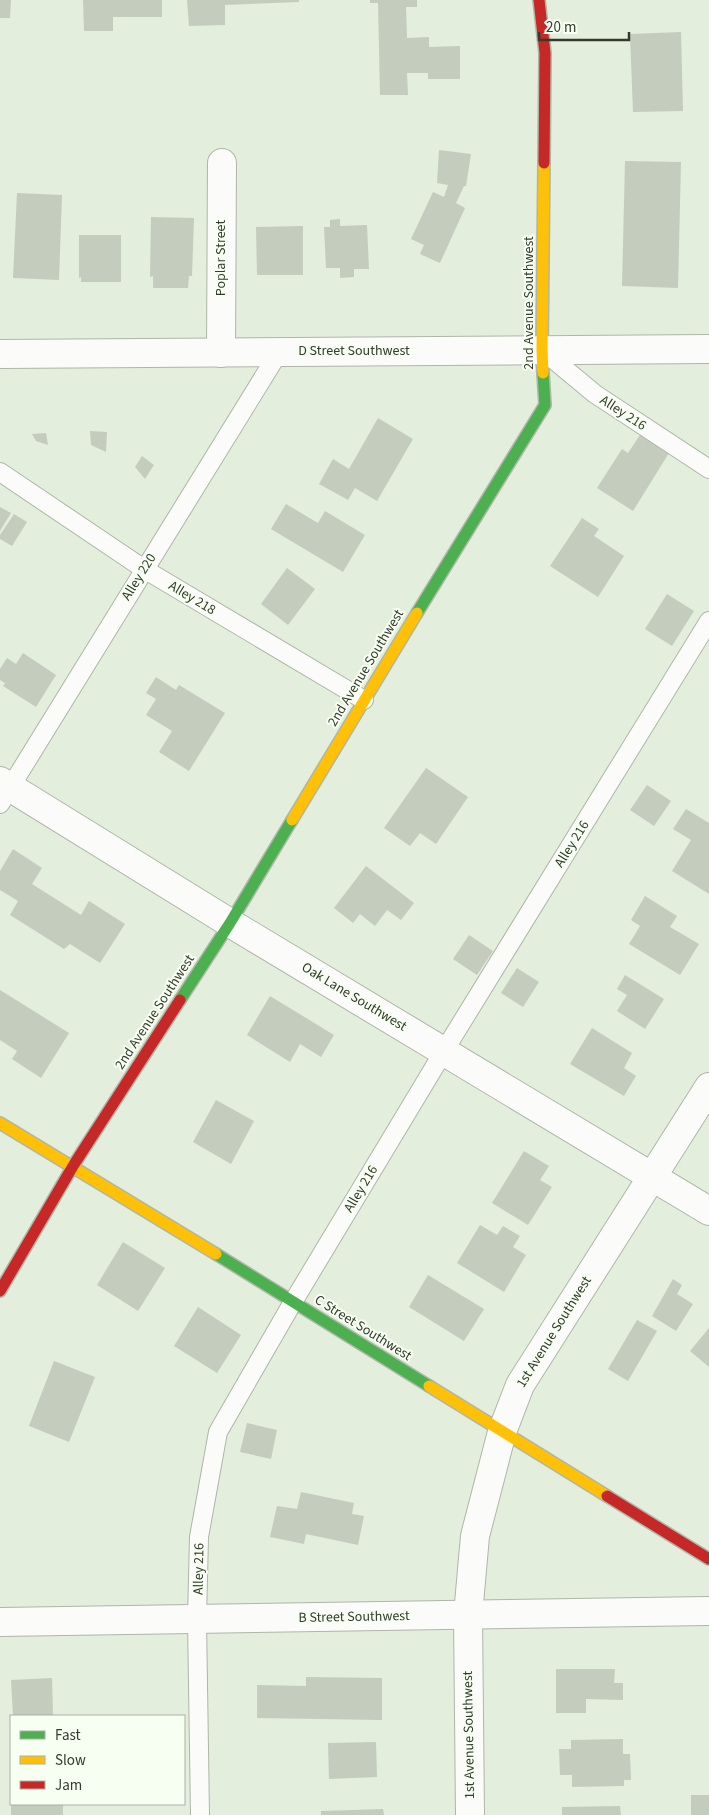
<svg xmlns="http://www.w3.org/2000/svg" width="709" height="1815" font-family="'Source Sans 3',sans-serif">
<rect width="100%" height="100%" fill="#e4eedc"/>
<g fill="#c4ccbe">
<path d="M0,0H11L10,18H0Z"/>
<path d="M83,0H162V17H113V31H84Z"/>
<path d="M187,0H299V2L225,5V25L189,26Z"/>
<path d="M370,0H417V7H406L407,38L429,37V47L460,46V79H428V73H407L408,95H380L378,3H370Z"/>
<path d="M681,32L683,111L633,112L630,34Z"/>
<path d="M439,150L471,154L466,186H464L456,203L465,208L440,263L420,254L424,245L411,239L433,192L444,197L448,185L437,183Z"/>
<path d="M625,161L681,162L678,288L622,286Z"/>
<path d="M17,193L62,195L59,280L13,278Z"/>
<path d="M151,217L194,218L192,276H189L188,288H153V276L150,277Z"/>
<path d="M340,219V226L367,225L369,269H354V277L340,278V268H326L324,227H330V220Z"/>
<path d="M303,226V275H257L256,227Z"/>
<path d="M79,235H121V282H81V277L79,278Z"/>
<path d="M378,418L413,439L377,501L355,488L348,500L319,484L333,459L349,469Z"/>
<path d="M90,431L107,432L106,452L91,445Z"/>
<path d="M46,433L48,445L36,441L32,434Z"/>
<path d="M640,435L669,453L633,511L597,488L622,449L628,453Z"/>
<path d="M142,456L154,465L145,479L135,467Z"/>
<path d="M286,504L318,523L325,511L365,535L343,572L271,529Z"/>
<path d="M0,507L11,513L0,531Z"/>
<path d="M14,514L27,522L12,546L0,539V535Z"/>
<path d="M582,518L599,529L594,536L624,556L598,597L550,566Z"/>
<path d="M287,568L315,589L288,625L261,604Z"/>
<path d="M667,594L694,611L672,646L645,629Z"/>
<path d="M23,653L56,675L36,707L3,686L5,683L0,680V669L7,658L16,664Z"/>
<path d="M156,677L176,690L179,685L225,713L189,771L159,752L172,731L146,715L156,699L146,693Z"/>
<path d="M426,768L468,797L436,844L420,833L410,846L384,828Z"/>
<path d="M647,785L671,801L654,826L630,810Z"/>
<path d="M686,809L709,823V894L672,871L691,840L673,829Z"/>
<path d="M13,849L42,868L32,884L81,915L89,901L125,924L100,963L70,944L64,949L10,915L18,901L0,890V871Z"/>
<path d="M366,866L414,903L401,920L387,910L375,926L360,914L353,923L334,908Z"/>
<path d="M645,896L677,916L670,927L699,944L680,975L629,944L640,926L631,920Z"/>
<path d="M469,935L493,951L477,975L453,959Z"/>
<path d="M517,968L539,982L523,1007L501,993Z"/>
<path d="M625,975L664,999L645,1029L617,1011L627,995L617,989Z"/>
<path d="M0,990L69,1033L41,1078L12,1059L17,1051L0,1040Z"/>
<path d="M270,996L334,1035L321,1057L300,1044L290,1062L247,1035Z"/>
<path d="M592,1028L632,1053L624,1068L636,1076L624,1096L570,1064Z"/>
<path d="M216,1100L254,1121L231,1164L193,1142Z"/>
<path d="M524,1151L549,1166L540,1180L552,1187L528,1225L492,1203Z"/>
<path d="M480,1225L497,1235L503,1226L520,1236L513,1247L526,1255L504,1292L457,1263Z"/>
<path d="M123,1242L165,1268L138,1311L97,1285Z"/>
<path d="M428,1275L484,1309L464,1341L409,1307Z"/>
<path d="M673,1279L682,1285L677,1294L693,1304L676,1331L652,1316Z"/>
<path d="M198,1307L241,1335L217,1373L174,1346Z"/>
<path d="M637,1320L657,1331L628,1381L608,1369Z"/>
<path d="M709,1328V1367L690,1351Z"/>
<path d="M54,1361L95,1377L69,1442L29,1426Z"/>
<path d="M247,1423L277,1430L271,1459L240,1452Z"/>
<path d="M301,1492L354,1503L352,1514L364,1516L358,1545L306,1534L304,1544L270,1537L277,1506L297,1509Z"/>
<path d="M556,1669H615L614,1683H623V1700L586,1699V1713H556Z"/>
<path d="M306,1677L382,1678V1720L257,1718V1685L306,1686Z"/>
<path d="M52,1678L53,1716H13L11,1680Z"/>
<path d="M623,1739V1754H630L631,1780H624V1786L572,1787V1775H560L559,1749H571V1740Z"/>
<path d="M376,1742L377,1777L329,1779L328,1743Z"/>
<rect x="691" y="1795" width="18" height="20"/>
<rect x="11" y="1804" width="52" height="11"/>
<path d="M620,1806L621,1815H562V1807Z"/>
<path d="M383,1809L384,1815H321V1811Z"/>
</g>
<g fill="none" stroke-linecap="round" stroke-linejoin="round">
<defs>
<g id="lane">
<path d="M542,350L595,394L709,469"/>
<path d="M0,472L144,569L364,700"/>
<path d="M0,804L279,352"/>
<path d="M200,1815L197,1619L199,1537L218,1432L293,1302L444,1051L709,621"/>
</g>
<g id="street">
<path d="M221,353L222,163"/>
<path d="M0,354L709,349"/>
<path d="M0,781L230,923L709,1211"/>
<path d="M0,1622L709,1611"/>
<path d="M470,1815L468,1615L475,1536L502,1432L520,1385L709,1087"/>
</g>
<g id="fast">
<path d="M417,613L545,405L543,373"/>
<path d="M180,1000L230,923L292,820"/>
<path d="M216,1254L429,1386"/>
</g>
<g id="slow">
<path d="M543,373L542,350L544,163"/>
<path d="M292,820L417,613"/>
<path d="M0,1123L216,1254"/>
<path d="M429,1386L607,1496"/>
</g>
<g id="jam">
<path d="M539,0L545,53L544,163"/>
<path d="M0,1291L73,1166L180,1000"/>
<path d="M607,1496L709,1559"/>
</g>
</defs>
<use href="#lane" stroke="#aeb6a8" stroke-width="20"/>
<use href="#street" stroke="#aeb6a8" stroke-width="30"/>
<use href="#fast" stroke="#aeb6a8" stroke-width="14"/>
<use href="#slow" stroke="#aeb6a8" stroke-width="14"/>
<use href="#jam" stroke="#aeb6a8" stroke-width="14"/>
<use href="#lane" stroke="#fbfcfa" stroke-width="18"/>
<use href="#street" stroke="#fbfcfa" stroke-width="28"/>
<use href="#fast" stroke="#4caf50" stroke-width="11"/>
<use href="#slow" stroke="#ffc107" stroke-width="11"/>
<use href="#jam" stroke="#c62828" stroke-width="11"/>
</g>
<g text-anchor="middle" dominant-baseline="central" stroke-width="4" stroke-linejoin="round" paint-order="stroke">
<g font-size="14" fill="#343b2e" stroke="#f7fef2">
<text transform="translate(221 258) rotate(-90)">Poplar Street</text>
<text transform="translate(529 303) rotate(-90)">2nd Avenue Southwest</text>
<text x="354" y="351">D Street Southwest</text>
<text transform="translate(623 413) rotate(33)">Alley 216</text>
<text transform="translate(139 577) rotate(-58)">Alley 220</text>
<text transform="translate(192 598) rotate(31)">Alley 218</text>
<text transform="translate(366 668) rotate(-59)">2nd Avenue Southwest</text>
<text transform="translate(572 844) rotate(-58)">Alley 216</text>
<text transform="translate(354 997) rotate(31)">Oak Lane Southwest</text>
<text transform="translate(155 1012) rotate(-57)">2nd Avenue Southwest</text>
<text transform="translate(361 1189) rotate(-59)">Alley 216</text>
<text transform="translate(363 1328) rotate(32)">C Street Southwest</text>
<text transform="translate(554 1332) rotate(-58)">1st Avenue Southwest</text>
<text transform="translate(199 1569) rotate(-89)">Alley 216</text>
<text transform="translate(354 1617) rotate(-1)">B Street Southwest</text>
<text transform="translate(469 1735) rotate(-91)">1st Avenue Southwest</text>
</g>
</g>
<rect x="10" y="1715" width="175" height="90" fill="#f7fef2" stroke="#a9b0a4"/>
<rect x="20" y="1731" width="25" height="8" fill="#4caf50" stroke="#a9b0a4"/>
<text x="55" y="1740" font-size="15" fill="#343b2e">Fast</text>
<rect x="20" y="1756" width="25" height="8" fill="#ffc107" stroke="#a9b0a4"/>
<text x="55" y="1765" font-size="15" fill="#343b2e">Slow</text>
<rect x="20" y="1781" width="25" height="8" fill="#c62828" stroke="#a9b0a4"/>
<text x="55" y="1790" font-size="15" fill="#343b2e">Jam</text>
<path d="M539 32v8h90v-8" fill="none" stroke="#343b2e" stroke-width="2.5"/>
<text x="546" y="32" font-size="15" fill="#343b2e" stroke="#f7fef2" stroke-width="4" paint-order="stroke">20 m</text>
</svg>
